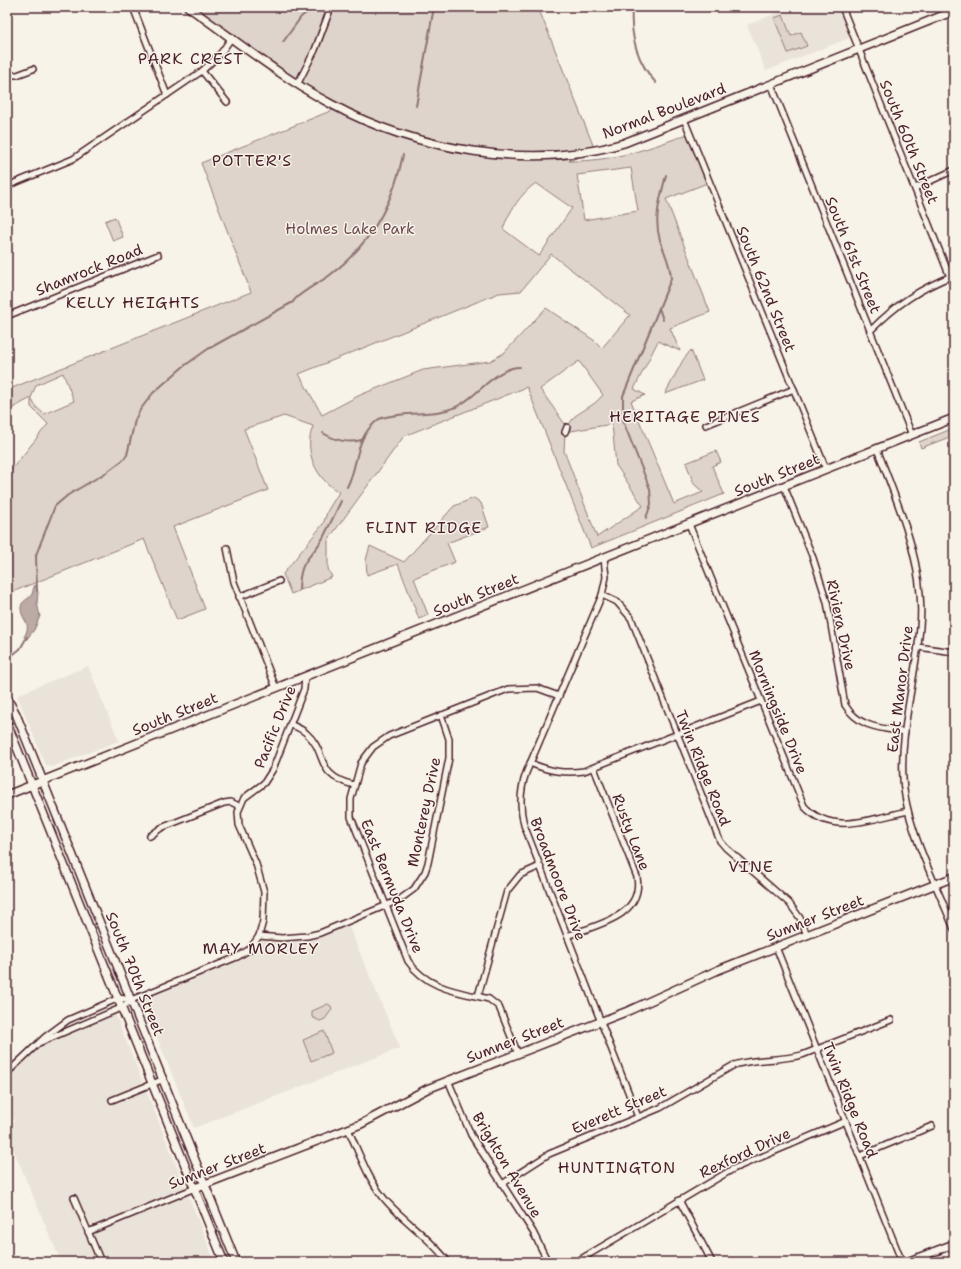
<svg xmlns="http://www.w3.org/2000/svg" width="961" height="1269" font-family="'Shantell Sans',sans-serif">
<rect width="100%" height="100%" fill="#f7f3e8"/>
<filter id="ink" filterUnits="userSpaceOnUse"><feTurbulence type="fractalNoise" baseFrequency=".025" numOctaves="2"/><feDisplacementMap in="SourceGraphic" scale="8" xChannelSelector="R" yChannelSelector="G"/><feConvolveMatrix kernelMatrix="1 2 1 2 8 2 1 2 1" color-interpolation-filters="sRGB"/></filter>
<g filter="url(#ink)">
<g fill="#eae3da">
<path d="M792,7H842L854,36L766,71L747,25Z"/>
<path d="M88,666L119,741L51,767L45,764L17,695Z"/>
<path d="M347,922L400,1048L194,1128L140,996L243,953L259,936H307Z"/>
<path d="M114,1011L173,1157L215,1262H61L11,1144L14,1121L7,1104V1073L41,1042Z"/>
</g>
<g fill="#ded4cc" stroke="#947a7c" fill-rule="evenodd">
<path d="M188,7H538L595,150L569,161C611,162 652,148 690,133L710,182L666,199L710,312L670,328L680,351L658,341L634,389L645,395L631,401L674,504L703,492L694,484L686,463L716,451L721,462L712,466L724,494L591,548L527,387L404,436L328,540V569L332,577L291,594L283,574L323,524L328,510L339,492C316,479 303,451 313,426L284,416L244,429L268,490L173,527L205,609L177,620L144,539L7,594V475L48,424L31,407V398L7,411V390L251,292L201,163L338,108ZM631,168L638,211L584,220L577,175ZM536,183L572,208L539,256L503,229C508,213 522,192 536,183ZM551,254L630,315L602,348L595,341L546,308L504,353L490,361L423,370L360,395L322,415L299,374L499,293L521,291ZM579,361L603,395L595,403L575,416L567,427L540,389ZM63,373L74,401L44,414L36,407L31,398L36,385ZM612,424L616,465L643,506L597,537L564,451L565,432Z"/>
<path d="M783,15L791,36L801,32L807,46L788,53L774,18Z"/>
<path d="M115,217L123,237L113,241L105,221Z"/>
<path d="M691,350L703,380L665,394L683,360Z"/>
<path d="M954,428V440L952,436L921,448L919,442Z"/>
<path d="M474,498L481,503L489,527L447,543L455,562L414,578L428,615L419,619L398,564L367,575L366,560L370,546L404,562L454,506Z"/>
<path d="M328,1004L331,1006L332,1009L325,1019L320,1021L312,1017V1011Z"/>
<path d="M324,1031L332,1053L311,1061L303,1040Z"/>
</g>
<path fill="#bcaaa7" stroke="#8e7275" d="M35,585L38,592L37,603L40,616L34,630L26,640L24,637C33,622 21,621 21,608C21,600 29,600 32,594C33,591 33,588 35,585Z"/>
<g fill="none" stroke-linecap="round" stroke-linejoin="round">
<g stroke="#8e7275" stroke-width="2">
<path d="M632,7C630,35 637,62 656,83"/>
<path d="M283,42L301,17L313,7"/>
<path d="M416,106L434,7"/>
<path d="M659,308L663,320"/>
<path d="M323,433C334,440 349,444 361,440"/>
<path d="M347,487C360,462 353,439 379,419C403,410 432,417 456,407C478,397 495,367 520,367"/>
<path d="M646,518L651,504L650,489L623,421V396L671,279C671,264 664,253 660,240C653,218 661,196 666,175"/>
<path d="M299,590C300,557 309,562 323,538C329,526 335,514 341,501"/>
<path d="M37,591L36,555L55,506L68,495L107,472L123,460L127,455L135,420L140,410L153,393L184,366L208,349L293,302C297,294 321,282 330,275C371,244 393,204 403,155"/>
<path d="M10,657L20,649L27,637"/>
</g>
<defs>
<g id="street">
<path d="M133,7L167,95"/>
<path d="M842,7L954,287"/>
<path d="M202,71L227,102"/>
<path d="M7,75H17L33,69"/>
<path d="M298,83L315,50L331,7"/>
<path d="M771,84L912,435"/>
<path d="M684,119L826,469"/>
<path d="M12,184L73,159L202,71L221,53L232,37"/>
<path d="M915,188L954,170"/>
<path d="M7,316L158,255"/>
<path d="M870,331C897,304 919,289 954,275"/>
<path d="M706,425L794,389"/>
<path d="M565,432L567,427"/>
<path d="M877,449C898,504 926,567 920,627C916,677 900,728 903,778C905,825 936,884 954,929"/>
<path d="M784,486L813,558L827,602L845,705C859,728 881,728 905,732"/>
<path d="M689,524L804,806C832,837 874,818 908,811"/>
<path d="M227,548L234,582L276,688"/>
<path d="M604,558L606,577L602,595L526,773C520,790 519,806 524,825L638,1117"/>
<path d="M602,595L617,602L631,618L720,841L726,848L789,903L800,918L807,935"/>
<path d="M239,597L279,581"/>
<path d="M918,647L954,652"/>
<path d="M290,724C296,727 302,729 306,733C329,753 313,775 354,785"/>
<path d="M530,763C549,771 564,774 584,771L761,701"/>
<path d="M150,836L161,828L224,803L231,802L239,806"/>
<path d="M259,936L263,921L264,892L256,864L239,825L238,812L244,798L264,783L273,769L304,689L305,676"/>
<path d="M567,936C595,925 644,917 637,877L594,768"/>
<path d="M776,947L902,1262"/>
<path d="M478,996L507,891L520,875L540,866"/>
<path d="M41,1042L123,1007L131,1000L237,957L250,949L259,936L282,938L307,936L320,933L399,900L414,889L425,872L428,863L449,758V739L441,715"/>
<path d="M518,1054L499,1007L489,999C459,992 427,989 408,961L351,817V799L361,763L373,747L389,736L508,689L537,688L559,696"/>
<path d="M7,1073L45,1037L68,1020L119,998L131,1000"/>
<path d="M448,1080L471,1135L533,1232L548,1262"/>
<path d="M112,1100L164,1079"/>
<path d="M348,1129C360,1155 369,1183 389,1204C408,1224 432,1240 448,1262"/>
<path d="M860,1156L932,1126"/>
<path d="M502,1184L549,1154L660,1108L734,1065C756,1058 779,1061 802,1055L891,1020"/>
<path d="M74,1198L101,1262"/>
<path d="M679,1200L712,1262"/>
<path d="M88,1232L195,1188"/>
<path d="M576,1262L733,1169L846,1121"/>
</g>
<g id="secondary">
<path d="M188,7C235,40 281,77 331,104C415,150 532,171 624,143L954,11"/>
<path d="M7,698L16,714L236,1262"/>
<path d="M7,723L224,1262"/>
<path d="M7,795L954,418"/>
<path d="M195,1188L361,1124L427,1089L628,1011L718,970L954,877"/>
<path d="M907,1262L954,1244"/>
</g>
</defs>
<use href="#street" stroke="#4a1f2b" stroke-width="8"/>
<use href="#secondary" stroke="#4a1f2b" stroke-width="10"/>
<use href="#street" stroke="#f7f3e8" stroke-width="5"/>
<use href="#secondary" stroke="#f7f3e8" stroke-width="7"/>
</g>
</g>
<g text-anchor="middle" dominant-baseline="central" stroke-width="3" stroke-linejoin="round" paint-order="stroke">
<g font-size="15" fill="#4a1f2b" stroke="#f7f3e8">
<text transform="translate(664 111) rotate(-21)">Normal Boulevard</text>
<text transform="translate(909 142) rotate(68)">South 60th Street</text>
<text transform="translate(853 255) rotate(68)">South 61st Street</text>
<text transform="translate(89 270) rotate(-22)">Shamrock Road</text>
<text transform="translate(766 289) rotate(68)">South 62nd Street</text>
<text transform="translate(777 475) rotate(-22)">South Street</text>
<text transform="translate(476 595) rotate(-22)">South Street</text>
<text transform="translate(841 625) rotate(78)">Riviera Drive</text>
<text transform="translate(900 689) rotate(-83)">East Manor Drive</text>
<text transform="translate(778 712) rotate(68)">Morningside Drive</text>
<text transform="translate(175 714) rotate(-22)">South Street</text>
<text transform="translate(275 727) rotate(-68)">Pacific Drive</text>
<text transform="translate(703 768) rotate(68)">Twin Ridge Road</text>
<text transform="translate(424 812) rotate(-78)">Monterey Drive</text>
<text transform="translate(631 832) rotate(69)">Rusty Lane</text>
<text transform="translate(558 879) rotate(69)">Broadmoore Drive</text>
<text transform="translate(392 886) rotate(68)">East Bermuda Drive</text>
<text transform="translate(815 918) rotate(-21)">Sumner Street</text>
<text transform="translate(135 974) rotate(68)">South 70th Street</text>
<text transform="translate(515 1040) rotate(-21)">Sumner Street</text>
<text transform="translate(850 1100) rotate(68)">Twin Ridge Road</text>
<text transform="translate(619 1110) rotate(-23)">Everett Street</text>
<text transform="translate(745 1153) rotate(-25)">Rexford Drive</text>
<text transform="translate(507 1165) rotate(59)">Brighton Avenue</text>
<text transform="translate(217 1166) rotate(-21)">Sumner Street</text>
</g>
<g font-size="15" fill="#6f4c53" stroke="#f7f3e8">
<text x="350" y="229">Holmes Lake Park</text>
</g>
<g font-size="16" letter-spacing="1" fill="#4a1f2b" stroke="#f7f3e8">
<text x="191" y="58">PARK CREST</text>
<text x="252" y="160">POTTER'S</text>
<text x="133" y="302">KELLY HEIGHTS</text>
<text x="685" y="416">HERITAGE PINES</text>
<text x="424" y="527">FLINT RIDGE</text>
<text x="751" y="866">VINE</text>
<text x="261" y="948">MAY MORLEY</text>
<text x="617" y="1167">HUNTINGTON</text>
</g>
</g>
<rect width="961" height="1269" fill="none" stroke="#f7f3e8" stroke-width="24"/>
<rect x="12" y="12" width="937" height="1245" fill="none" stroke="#4a1f2b" stroke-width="1.5" filter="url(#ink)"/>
</svg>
